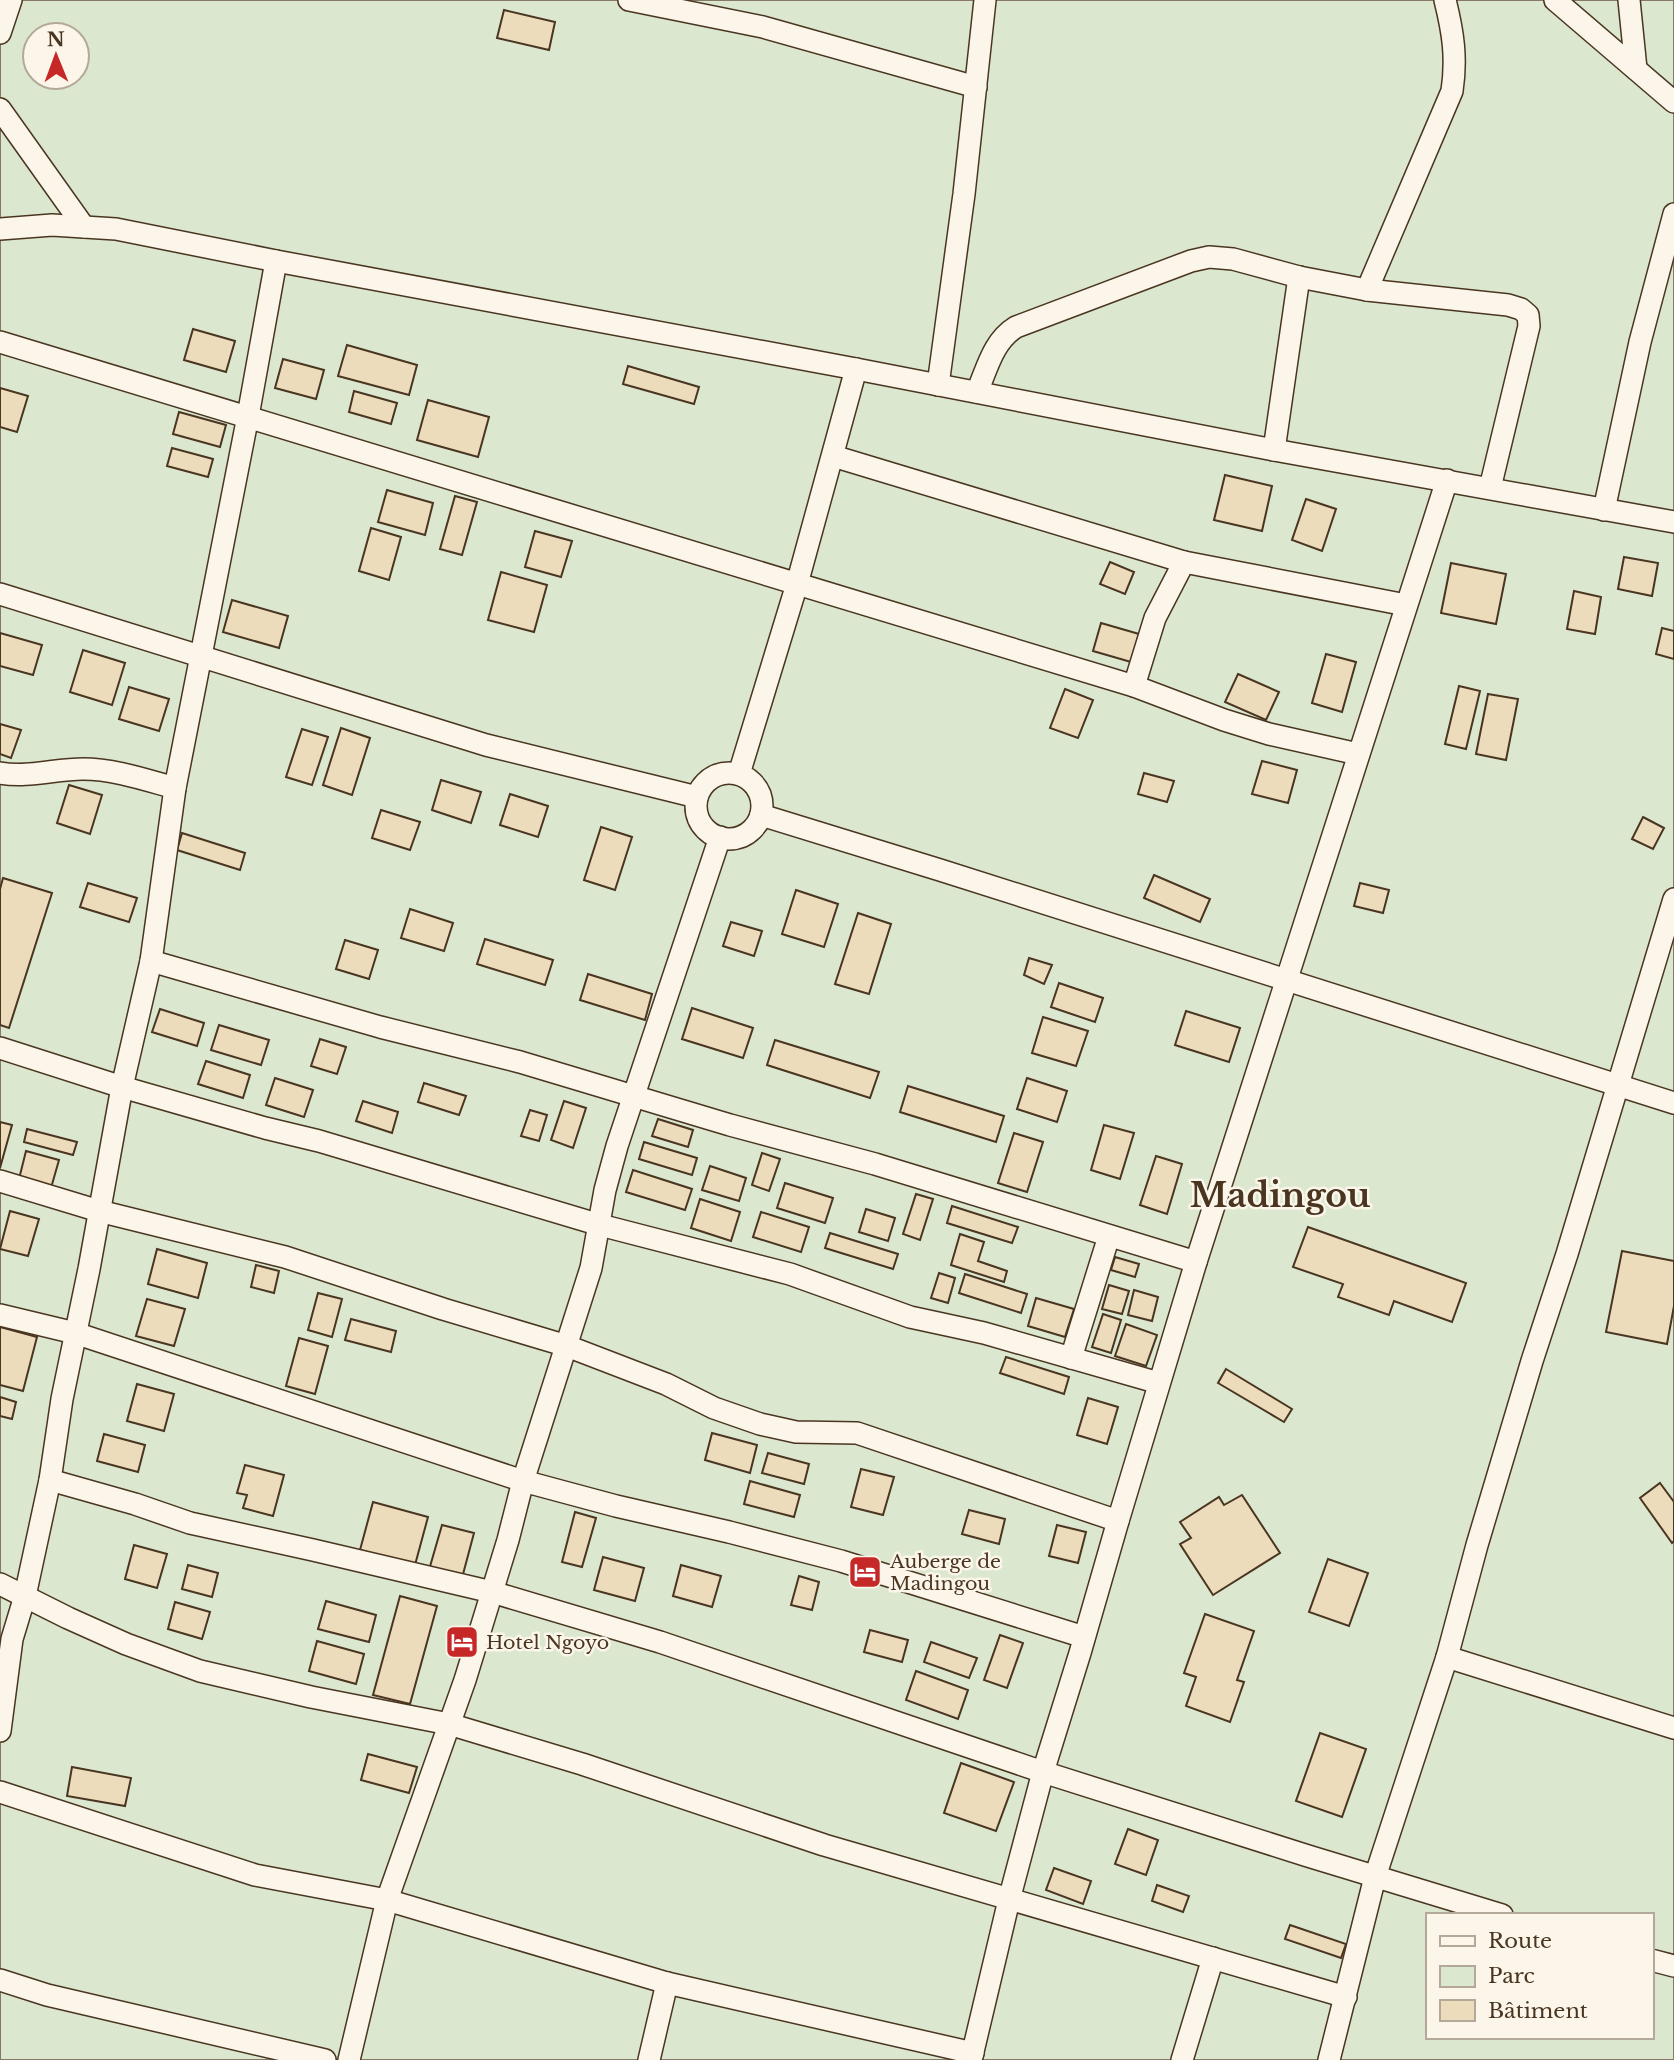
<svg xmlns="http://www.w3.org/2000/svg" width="1674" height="2060" font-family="'Libre Baskerville',serif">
<rect width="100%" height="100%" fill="#fbf6e9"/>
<path fill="#dce7d0" stroke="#887966" stroke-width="2" fill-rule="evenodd" d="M0,0H1674V2060H0ZM35,35H77V77H35ZM1427,1915H1651V2037H1427Z"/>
<g fill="#ecdcbc" stroke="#4a3520" stroke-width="2">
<path d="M504,10L555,22L549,50L497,38Z"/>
<path d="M193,329L235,341L226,372L184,360Z"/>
<path d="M347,345L417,365L409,395L338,376Z"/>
<path d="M283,359L324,370L316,399L275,388Z"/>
<path d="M628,366L699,387L694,404L623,384Z"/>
<path d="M0,388L28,396L17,432L0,427Z"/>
<path d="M354,391L397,403L391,424L349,412Z"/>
<path d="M428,400L489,417L478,457L417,440Z"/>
<path d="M179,412L226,425L220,447L173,434Z"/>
<path d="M172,448L213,459L208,477L167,466Z"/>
<path d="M1225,475L1272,486L1262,531L1214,520Z"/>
<path d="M387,490L433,503L425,535L378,522Z"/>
<path d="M455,496L477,502L462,555L440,549Z"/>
<path d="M1306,499L1336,509L1322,551L1292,540Z"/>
<path d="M371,528L401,537L389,580L359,571Z"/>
<path d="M535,531L572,541L561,577L525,567Z"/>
<path d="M1624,557L1658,563L1652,596L1618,589Z"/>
<path d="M1110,562L1134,572L1125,594L1100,584Z"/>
<path d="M1451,563L1506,574L1496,624L1441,613Z"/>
<path d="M501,572L547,585L534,632L488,620Z"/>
<path d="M1574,591L1601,597L1595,634L1567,629Z"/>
<path d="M232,600L288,616L279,648L223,632Z"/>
<path d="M1101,623L1139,634L1131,662L1093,651Z"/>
<path d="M1662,628L1674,631V659L1656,654Z"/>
<path d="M0,633L42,645L33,675L0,666Z"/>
<path d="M83,650L125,663L112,705L70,692Z"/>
<path d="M1326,654L1356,662L1342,712L1312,703Z"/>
<path d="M1238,674L1279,692L1266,720L1225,702Z"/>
<path d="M1459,686L1480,691L1466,749L1445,744Z"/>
<path d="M129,687L169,699L159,731L119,719Z"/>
<path d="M1065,689L1093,700L1078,738L1050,728Z"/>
<path d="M1488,694L1518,699L1506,760L1476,754Z"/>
<path d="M0,724L21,730L11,758L0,754Z"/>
<path d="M341,728L370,738L352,795L323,785Z"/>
<path d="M302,729L328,737L312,785L286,777Z"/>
<path d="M1262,761L1297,770L1288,803L1252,794Z"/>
<path d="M1144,773L1174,781L1167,802L1138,794Z"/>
<path d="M441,780L481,792L471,823L432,810Z"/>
<path d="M69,785L102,795L90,834L57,823Z"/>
<path d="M510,794L548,806L538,837L500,825Z"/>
<path d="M381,810L420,822L410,850L372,838Z"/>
<path d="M1643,817L1664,828L1653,849L1632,839Z"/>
<path d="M601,827L632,837L615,890L584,880Z"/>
<path d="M182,833L245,853L240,870L177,850Z"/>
<path d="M1154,875L1210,899L1200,922L1144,898Z"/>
<path d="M3,878L52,893L9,1028L0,1025V889Z"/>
<path d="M88,883L137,898L129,922L80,907Z"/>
<path d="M1360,883L1389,890L1383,913L1354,906Z"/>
<path d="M796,890L838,904L824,947L782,934Z"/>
<path d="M410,909L453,923L444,951L401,938Z"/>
<path d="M858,913L891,924L869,994L835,984Z"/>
<path d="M731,922L762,931L754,956L723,946Z"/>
<path d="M485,939L553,960L545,985L477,964Z"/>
<path d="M345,940L378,950L369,979L336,969Z"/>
<path d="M1029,958L1052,965L1044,984L1024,975Z"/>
<path d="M588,974L652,994L645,1020L580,1000Z"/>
<path d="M1059,983L1103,998L1095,1022L1051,1007Z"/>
<path d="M692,1008L753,1028L743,1058L682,1039Z"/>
<path d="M160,1009L204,1023L197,1046L152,1032Z"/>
<path d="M1186,1011L1240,1028L1229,1062L1175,1045Z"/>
<path d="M1043,1017L1088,1031L1076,1066L1032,1053Z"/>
<path d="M219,1025L269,1040L261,1065L211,1050Z"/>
<path d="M320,1039L346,1047L337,1074L311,1066Z"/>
<path d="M775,1040L879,1072L870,1098L767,1065Z"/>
<path d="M206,1061L250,1075L243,1098L198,1084Z"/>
<path d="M275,1078L313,1090L304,1117L266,1105Z"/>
<path d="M1027,1078L1067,1091L1057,1122L1017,1109Z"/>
<path d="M424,1083L466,1096L459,1115L418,1102Z"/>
<path d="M908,1086L1004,1116L996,1142L900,1112Z"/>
<path d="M363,1101L398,1112L392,1133L356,1121Z"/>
<path d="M564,1101L586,1108L573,1148L551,1140Z"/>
<path d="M530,1110L547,1115L539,1141L521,1136Z"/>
<path d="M658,1119L693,1130L688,1147L652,1136Z"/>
<path d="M0,1122L12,1125L0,1168Z"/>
<path d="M1104,1125L1134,1133L1120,1179L1091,1170Z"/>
<path d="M27,1129L77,1142L73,1155L24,1142Z"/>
<path d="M1014,1133L1043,1142L1027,1192L998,1183Z"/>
<path d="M644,1142L697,1158L692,1175L639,1159Z"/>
<path d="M26,1151L59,1160L51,1188L19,1179Z"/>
<path d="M762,1153L780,1159L769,1191L752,1185Z"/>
<path d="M1156,1156L1182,1164L1167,1214L1140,1205Z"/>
<path d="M710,1166L746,1178L739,1201L702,1190Z"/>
<path d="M633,1170L692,1189L685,1210L626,1192Z"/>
<path d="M785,1183L833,1198L825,1223L777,1208Z"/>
<path d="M916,1194L933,1199L920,1240L903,1234Z"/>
<path d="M700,1199L740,1212L731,1241L691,1228Z"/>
<path d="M952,1206L1018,1227L1012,1243L947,1223Z"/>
<path d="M866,1209L895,1218L888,1241L859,1232Z"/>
<path d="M10,1211L39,1219L28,1256L0,1249Z"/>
<path d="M761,1212L809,1227L801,1252L753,1237Z"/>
<path d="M1308,1227L1466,1283L1452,1322L1394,1301L1389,1315L1338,1297L1343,1284L1293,1267Z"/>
<path d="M830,1233L898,1254L893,1269L825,1248Z"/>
<path d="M960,1234L984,1242L978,1261L1007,1271L1004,1282L951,1265Z"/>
<path d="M157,1249L207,1263L198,1298L148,1284Z"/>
<path d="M1622,1251L1674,1261V1306L1667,1344L1606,1332Z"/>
<path d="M1115,1257L1139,1264L1135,1277L1111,1270Z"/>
<path d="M256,1265L279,1271L274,1293L251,1287Z"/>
<path d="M939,1273L955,1278L948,1303L931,1298Z"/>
<path d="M965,1274L1027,1294L1021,1313L959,1293Z"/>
<path d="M1109,1285L1129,1291L1122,1314L1102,1309Z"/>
<path d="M1134,1290L1158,1297L1152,1321L1128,1315Z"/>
<path d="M318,1293L342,1299L332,1337L308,1330Z"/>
<path d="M1036,1298L1074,1309L1065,1337L1028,1326Z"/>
<path d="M147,1299L185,1309L174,1346L136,1336Z"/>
<path d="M1103,1314L1121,1320L1111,1353L1092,1347Z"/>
<path d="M351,1319L396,1331L391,1352L345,1340Z"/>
<path d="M1126,1324L1157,1335L1146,1366L1115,1356Z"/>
<path d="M0,1327L37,1337L23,1391L0,1385Z"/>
<path d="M299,1338L328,1346L315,1394L286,1386Z"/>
<path d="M1006,1357L1069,1377L1064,1394L1000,1373Z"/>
<path d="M1226,1369L1292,1409L1284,1422L1218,1383Z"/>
<path d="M137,1384L174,1394L164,1431L127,1421Z"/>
<path d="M0,1397L16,1402L12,1419L0,1416Z"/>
<path d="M1088,1398L1118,1407L1107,1444L1077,1435Z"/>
<path d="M712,1433L757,1445L750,1473L705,1460Z"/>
<path d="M104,1434L145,1445L138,1472L97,1461Z"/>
<path d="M768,1453L809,1464L804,1484L762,1473Z"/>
<path d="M245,1465L284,1475L273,1516L243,1508L247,1495L237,1493Z"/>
<path d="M861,1469L894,1477L883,1515L851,1507Z"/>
<path d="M750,1481L800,1495L794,1517L744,1504Z"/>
<path d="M1660,1483L1674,1502V1541L1672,1543L1640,1498Z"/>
<path d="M1242,1495L1280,1553L1213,1595L1180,1544L1191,1538L1180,1522L1219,1497L1224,1505Z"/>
<path d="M373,1502L428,1517L415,1565L360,1550Z"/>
<path d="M969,1510L1005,1519L999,1544L962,1534Z"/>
<path d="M575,1512L596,1518L582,1567L562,1562Z"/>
<path d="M442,1525L474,1533L462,1578L429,1570Z"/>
<path d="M1057,1525L1086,1532L1078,1563L1049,1556Z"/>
<path d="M134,1545L167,1554L157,1588L125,1579Z"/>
<path d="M603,1557L644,1568L635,1601L594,1590Z"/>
<path d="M1328,1559L1368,1573L1349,1626L1309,1612Z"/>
<path d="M188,1565L218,1573L212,1597L182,1589Z"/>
<path d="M681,1565L721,1576L712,1607L673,1596Z"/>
<path d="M799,1576L819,1582L812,1610L791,1605Z"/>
<path d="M400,1596L437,1606L410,1704L373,1695Z"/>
<path d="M326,1601L376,1615L369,1642L318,1629Z"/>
<path d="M175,1602L210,1612L202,1639L168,1629Z"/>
<path d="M1205,1614L1254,1631L1237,1680L1244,1682L1230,1722L1186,1706L1196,1677L1184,1673Z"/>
<path d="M870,1630L908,1640L902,1662L864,1652Z"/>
<path d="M1000,1635L1023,1643L1007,1688L984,1680Z"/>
<path d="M317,1641L364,1654L356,1684L309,1671Z"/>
<path d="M931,1642L977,1658L969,1678L924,1662Z"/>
<path d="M916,1671L968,1690L958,1719L906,1700Z"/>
<path d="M1320,1733L1366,1749L1342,1817L1296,1801Z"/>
<path d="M368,1754L417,1767L409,1793L361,1780Z"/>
<path d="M961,1763L1014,1782L996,1831L944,1813Z"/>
<path d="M72,1767L131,1778L125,1806L67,1796Z"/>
<path d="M1128,1829L1158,1840L1146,1875L1115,1864Z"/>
<path d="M1054,1868L1091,1881L1083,1904L1046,1890Z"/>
<path d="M1157,1885L1189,1896L1183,1912L1152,1901Z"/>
<path d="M1290,1925L1346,1944L1341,1958L1285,1939Z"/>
</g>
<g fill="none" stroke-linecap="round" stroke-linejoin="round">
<defs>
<g id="minor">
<path d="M629,0L763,27L976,87"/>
<path d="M1555,0L1674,102"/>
<path d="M1629,0L1636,69"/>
<path d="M0,33L11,0"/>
<path d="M0,109L84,227"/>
<path d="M0,229L52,225L116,229L276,261L856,369L1274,450L1674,522"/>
<path d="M1367,290L1452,91C1457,58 1453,32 1445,0"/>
<path d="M0,342L1134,686L1224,720L1269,734L1358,754"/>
<path d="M938,385L964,194L985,0"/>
<path d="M977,392C987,369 993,341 1016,327L1191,261L1209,257L1233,259L1299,277L1367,290L1508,305L1521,309L1528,315L1529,326L1490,488"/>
<path d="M1274,450L1299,277"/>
<path d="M833,456L1184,562L1406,605"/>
<path d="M1604,510L1640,342L1674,214"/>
<path d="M0,594L486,745L697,797"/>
<path d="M1134,686L1155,618L1184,562"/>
<path d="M0,773C28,778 55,769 83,769C114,769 146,780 175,788"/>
<circle cx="729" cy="806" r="33"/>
<path d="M739,774L797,584L856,369"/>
<path d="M761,815L940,870L1674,1103"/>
<path d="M151,961L380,1027L520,1062L730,1125L875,1164L1196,1262"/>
<path d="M0,1048L122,1087L265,1128L319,1141L600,1225L790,1274L910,1317L984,1333L1159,1383"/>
<path d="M0,1181L99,1211L285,1257L443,1309L567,1346L666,1384L714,1408L760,1424L796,1432L857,1433L1118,1521"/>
<path d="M0,1315L75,1333L523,1481L616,1506L729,1532L841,1561L1084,1637"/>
<path d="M1071,1358L1109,1236"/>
<path d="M50,1480L135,1504L190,1523L313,1550L492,1592L660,1642L1043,1772L1308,1856L1502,1915"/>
<path d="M0,1584L68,1618L126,1644L200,1671L311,1697L449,1724L582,1764L824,1845L1346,1997"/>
<path d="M1447,1657L1674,1728"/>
<path d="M0,1731L12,1639L25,1596L50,1480L62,1399L89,1269L122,1087L151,961L175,788L248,416L276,261"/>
<path d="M0,1792L255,1875L387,1900L667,1983L973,2053"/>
<path d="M1651,1960L1674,1966"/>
<path d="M0,1980L47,1995L325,2060"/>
<path d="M349,2060L387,1900L465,1680L508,1540L523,1481L591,1268L605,1190L617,1146L720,837"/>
<path d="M649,2060L667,1983"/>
<path d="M971,2060L1009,1900L1043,1772L1080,1653L1118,1521L1196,1262L1447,480"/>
<path d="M1182,2060L1213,1958"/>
<path d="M1329,2060L1375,1877L1447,1657L1477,1545L1532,1361L1567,1254L1674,899"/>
</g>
</defs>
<use href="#minor" stroke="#4a3520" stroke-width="24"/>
<use href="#minor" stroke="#fbf6e9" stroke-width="21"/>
</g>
<defs>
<symbol id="hotel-square" viewBox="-11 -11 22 22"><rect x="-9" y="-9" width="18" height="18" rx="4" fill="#c62828" stroke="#fbf6e9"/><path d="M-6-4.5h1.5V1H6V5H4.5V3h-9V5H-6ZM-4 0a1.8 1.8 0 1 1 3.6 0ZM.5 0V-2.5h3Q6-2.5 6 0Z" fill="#fff"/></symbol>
</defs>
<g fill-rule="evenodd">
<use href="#hotel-square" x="846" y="1553" width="38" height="38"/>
<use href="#hotel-square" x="443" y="1623" width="38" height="38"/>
</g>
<g text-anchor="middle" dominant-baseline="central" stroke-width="5" stroke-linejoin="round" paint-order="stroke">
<g font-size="19" fill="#4a3520" stroke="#fbf6e9" text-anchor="start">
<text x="890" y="1561">Auberge de<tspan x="890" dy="22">Madingou</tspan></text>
<text x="486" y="1642">Hotel Ngoyo</text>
</g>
<g font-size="33" font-weight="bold" fill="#4a3520" stroke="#fbf6e9">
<text x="1280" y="1195">Madingou</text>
</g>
</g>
<rect x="1426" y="1913" width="228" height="126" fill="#fbf6e9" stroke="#b4a999" stroke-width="2"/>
<rect x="1440" y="1936" width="35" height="10" fill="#fbf6e9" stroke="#b4a999" stroke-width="2"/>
<text x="1488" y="1948" font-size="21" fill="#4a3520">Route</text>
<rect x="1440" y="1966" width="35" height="21" fill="#dce7d0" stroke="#b4a999" stroke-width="2"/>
<text x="1488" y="1983" font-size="21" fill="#4a3520">Parc</text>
<rect x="1440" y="2000" width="35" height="21" fill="#ecdcbc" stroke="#b4a999" stroke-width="2"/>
<text x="1488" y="2018" font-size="21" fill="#4a3520">Bâtiment</text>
<g transform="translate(56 56) rotate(359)"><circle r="33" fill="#fbf6e9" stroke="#b4a999" stroke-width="2"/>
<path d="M0-5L12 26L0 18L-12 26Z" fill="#c62828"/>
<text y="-10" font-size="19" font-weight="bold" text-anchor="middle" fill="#4a3520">N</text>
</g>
</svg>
